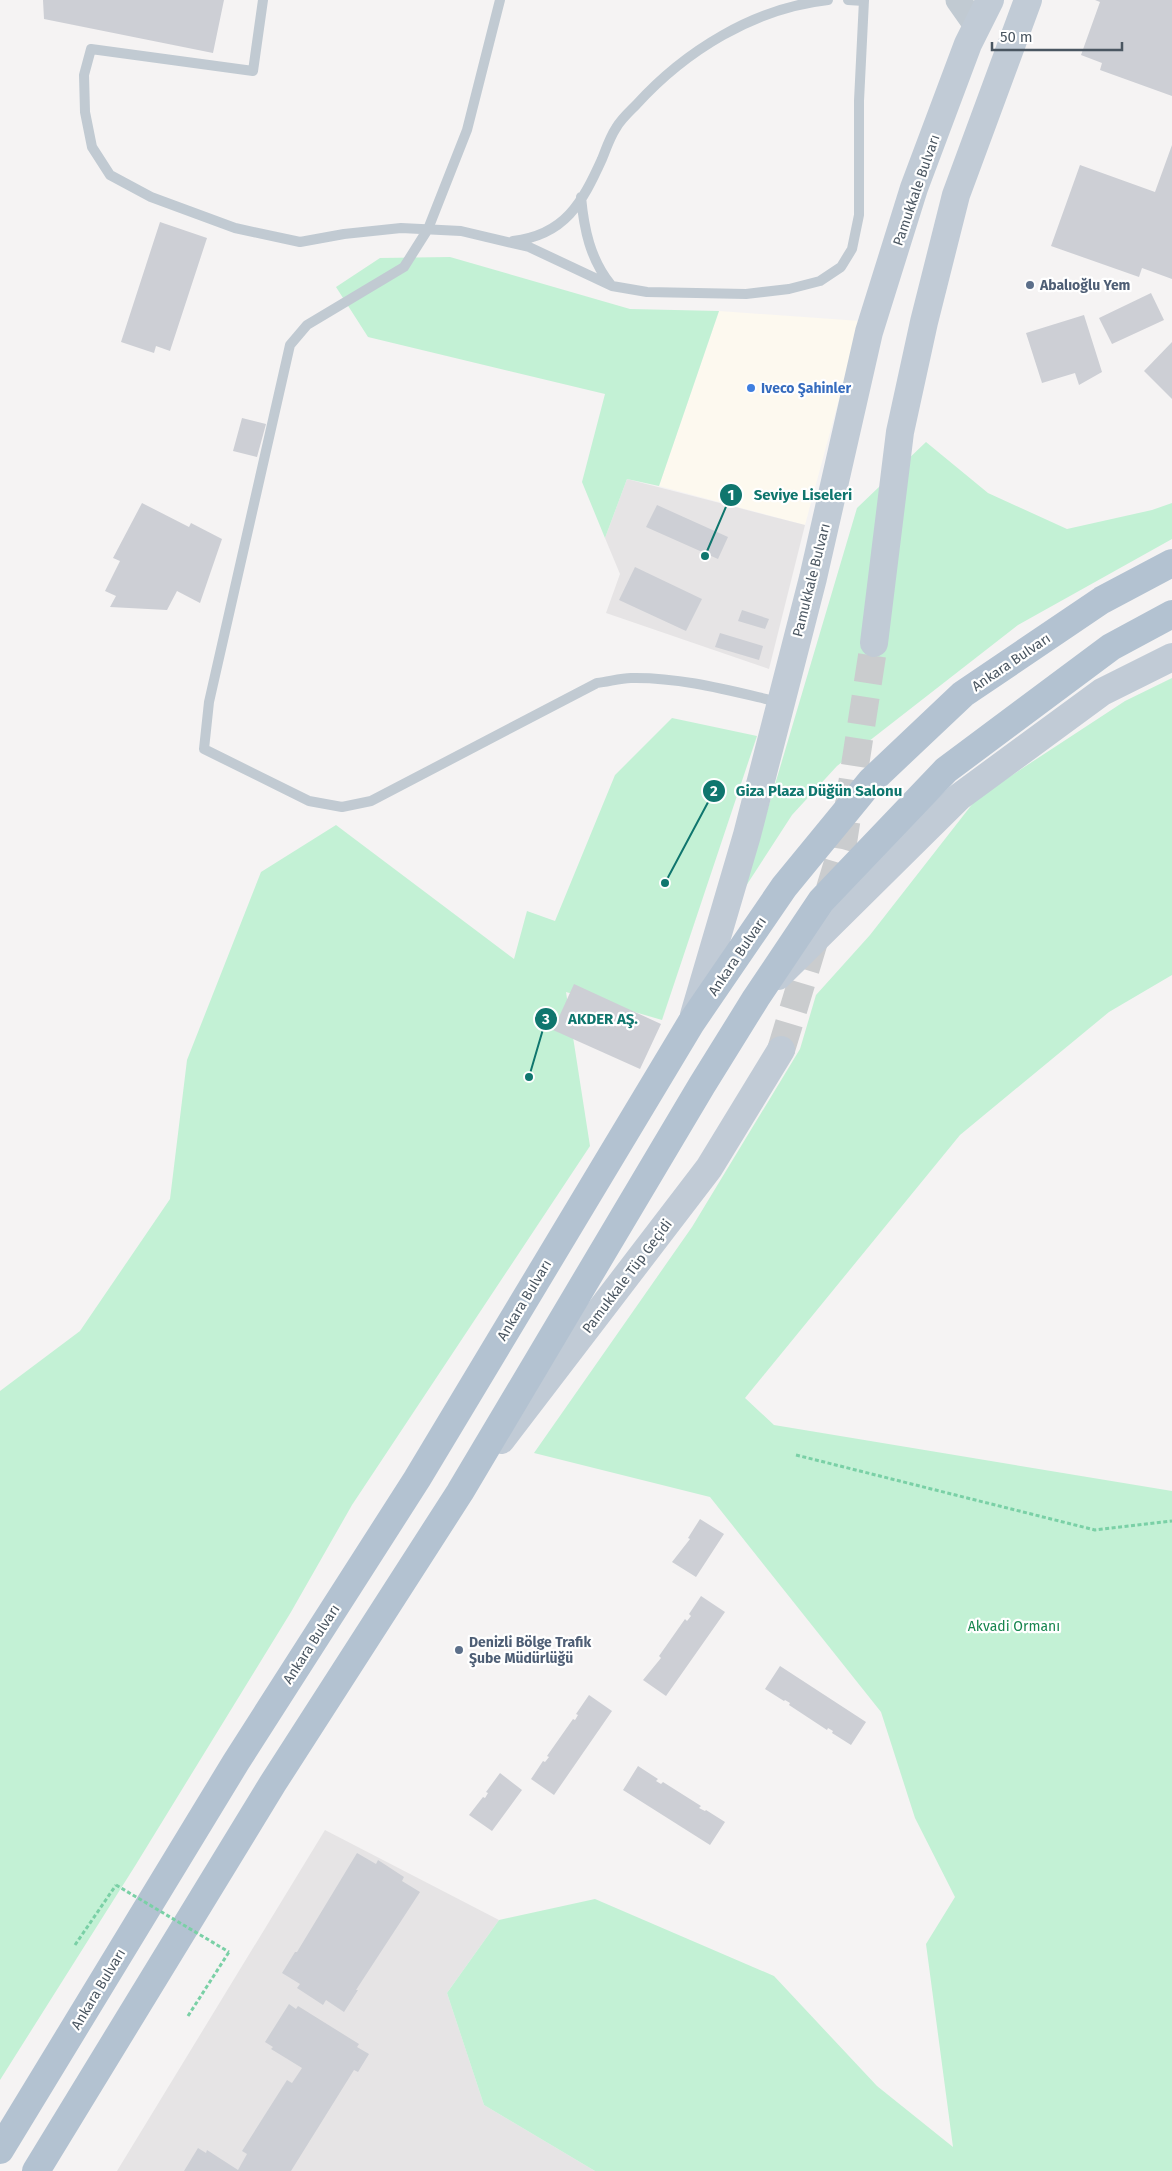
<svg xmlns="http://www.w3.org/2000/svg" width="1172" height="2171" viewBox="0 0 1172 2171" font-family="'Fira Sans',sans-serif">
<rect width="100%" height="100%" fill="#f5f3f3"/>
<path fill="#fdf9ef" d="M719,311L860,321L805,525L659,486Z"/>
<path fill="#e6e4e5" d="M627,479L805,525L769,669L606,613L620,574L605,538Z
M325,1830L499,1920L447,1993L484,2105L595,2171H117Z"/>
<path fill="#c3f1d5" d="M450,257L630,309L719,311L659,486L627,479L605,538L582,482L605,394L368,337L336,287L380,258Z
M926,442L988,493L1067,529L1152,510L1172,503V539L1018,625L837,766L792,815L744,889L857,508Z
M1172,678V975L1109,1012L960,1135L745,1398L774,1425L1172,1491V2171H595L484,2105L447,1993L499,1920L595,1899L774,1976L877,2086L953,2147L926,1944L955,1897L915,1818L881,1712L710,1497L534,1453L692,1227L800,1049L816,995L870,935L977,798L1125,701Z
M672,718L757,736L662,1020L566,992L590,1146L352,1505L291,1612L135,1866L0,2080V1391L80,1331L170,1199L187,1060L261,872L336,825L514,959L527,911L555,921L615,775Z"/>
<path fill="#cdcfd5" d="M43,0H224L213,53L44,19Z
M1095,0H1172V96L1100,70L1102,63L1081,55L1100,2Z
M1172,145V279L1142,268L1139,277L1051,246L1080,165L1155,192Z
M160,222L207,238L170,351L156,346L154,353L121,342Z
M1151,293L1164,320L1112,344L1099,318Z
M1084,315L1102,372L1079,385L1075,373L1042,383L1026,333Z
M1172,342V399L1144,371Z
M242,418L266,424L257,457L233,451Z
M142,503L189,527L191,523L222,539L200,603L177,591L167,610L110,607L116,596L105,591L120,561L113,558Z
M657,505L728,537L718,559L646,527Z
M635,567L702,599L686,631L619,600Z
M742,610L769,619L765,629L738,621Z
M720,633L763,646L759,660L715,647Z
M574,984L661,1024L640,1069L553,1030Z
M700,1519L724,1534L696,1577L672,1562L690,1539L688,1538Z
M701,1596L725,1612L666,1696L643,1680L661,1658L659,1656L685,1619L687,1621L691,1616L689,1614Z
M780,1666L866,1722L851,1745L832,1733L833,1731L828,1728L827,1730L789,1705L790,1703L785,1700L784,1701L765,1689Z
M589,1695L612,1711L554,1795L531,1779L543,1761L545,1762L549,1757L547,1756L573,1719L575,1720L578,1715L576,1714Z
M638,1766L658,1779L656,1781L661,1784L663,1782L701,1806L699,1808L705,1811L706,1810L725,1822L710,1845L623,1790Z
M500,1773L522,1790L492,1831L469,1815L483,1797L485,1798L488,1793L486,1792Z
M357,1853L376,1864L378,1860L404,1877L402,1881L420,1892L356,1990H358L344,2012L326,2000L323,2005L297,1988L300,1984L282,1973L295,1952H297Z
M289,2004L296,2009L298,2006L359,2044L357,2047L369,2054L358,2072L354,2070L291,2171H184L198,2148L206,2153L207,2150L238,2170L247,2154L242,2151L287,2080L292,2083L302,2068L271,2049L273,2047L265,2042Z"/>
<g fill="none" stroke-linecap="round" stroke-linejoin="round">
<path stroke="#caccce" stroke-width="28" stroke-dasharray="28 14" stroke-linecap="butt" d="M781,1050L842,849L874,643"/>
<path stroke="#7ad0a6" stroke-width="3" stroke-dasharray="4 2.5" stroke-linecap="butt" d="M796,1455L1095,1530L1172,1521
M75,1945L116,1885
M188,2016L229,1952"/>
<path stroke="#c1cad2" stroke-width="10" d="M263,0L253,71L91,49L84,75L85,112L92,147L110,175L151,197L235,228L300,242L344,234L401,228L461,231L529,247L612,286L647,292L746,294L789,289L820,281L841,267L852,249L859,215V101L864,0
M500,0L467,130L428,229L404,267L307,325L290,345L209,702L204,749L309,801L342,807L371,801L597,683C608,682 620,678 631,678C681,677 731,691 779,702
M848,0L864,1
M581,197C584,229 590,259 611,285
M513,241C565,235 582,203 602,159C606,149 610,137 616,128C621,119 629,112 636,105C685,51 754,8 828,0"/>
<path stroke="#c1cad2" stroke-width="25" d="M958,0L977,27"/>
<path stroke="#c1cbd6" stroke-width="28" d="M874,643L900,432L924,322L956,195L1028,0
M778,976L959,797L1102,692L1172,657
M694,1015L747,835L813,578L869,332L914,188L968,44L990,0
M501,1440L709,1168L781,1050"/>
<path stroke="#b3c2d1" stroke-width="28" d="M0,2150L236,1762L417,1479L691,1023L784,887L871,781L963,694L1102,600L1172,563
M36,2171L273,1783L460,1492L702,1085L756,998L821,901L946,770L1111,647L1172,614"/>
<path stroke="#7ad0a6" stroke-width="3" stroke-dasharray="4 2.5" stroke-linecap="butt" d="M116,1885L229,1952"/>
</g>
<g fill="#5c6f8a" stroke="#fff" stroke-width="2">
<circle cx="1030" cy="285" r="5"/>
<circle cx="459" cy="1650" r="5"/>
</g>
<circle fill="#3f7fe0" stroke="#fff" stroke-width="2" cx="751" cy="388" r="5"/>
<g text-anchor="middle" stroke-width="4.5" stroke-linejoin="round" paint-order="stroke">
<g font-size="14" fill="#4a5661" stroke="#fff">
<text transform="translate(916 190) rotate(-71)" y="5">Pamukkale Bulvarı</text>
<text transform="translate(811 580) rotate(-76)" y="5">Pamukkale Bulvarı</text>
<text transform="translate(1011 662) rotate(-34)" y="5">Ankara Bulvarı</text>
<text transform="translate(737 956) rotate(-56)" y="5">Ankara Bulvarı</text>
<text transform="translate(627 1276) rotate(-53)" y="5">Pamukkale Tüp Geçidi</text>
<text transform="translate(524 1300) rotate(-59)" y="5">Ankara Bulvarı</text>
<text transform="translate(311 1644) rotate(-57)" y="5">Ankara Bulvarı</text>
<text transform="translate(98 1989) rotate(-59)" y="5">Ankara Bulvarı</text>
</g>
<g font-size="14" font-weight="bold" fill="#4e5e75" stroke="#fff" text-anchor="start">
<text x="1040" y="290">Abalıoğlu Yem</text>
<text x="469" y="1647">Denizli Bölge Trafik<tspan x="469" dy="16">Şube Müdürlüğü</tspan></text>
</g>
<g font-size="14" font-weight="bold" fill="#366cbe" stroke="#fff" text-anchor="start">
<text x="761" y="393">Iveco Şahinler</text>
</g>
<g font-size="14" fill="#17864f" stroke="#fff">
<text x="1014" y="1631">Akvadi Ormanı</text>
</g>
</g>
<path fill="none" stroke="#0f766e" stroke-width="2" d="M705 556L731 495M665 883L714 791M529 1077L546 1019"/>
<g fill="#0f766e" stroke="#fff" stroke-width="2">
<circle cx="705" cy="556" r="5"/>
<circle cx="665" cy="883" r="5"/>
<circle cx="529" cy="1077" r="5"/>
<circle cx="731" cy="495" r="12"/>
<circle cx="714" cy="791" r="12"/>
<circle cx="546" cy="1019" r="12"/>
</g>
<g font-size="15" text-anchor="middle" font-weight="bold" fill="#fff">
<text x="731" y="500">1</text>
<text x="714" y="796">2</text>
<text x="546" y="1024">3</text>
</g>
<g font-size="15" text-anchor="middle" font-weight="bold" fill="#0f766e" stroke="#fff" stroke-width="4.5" stroke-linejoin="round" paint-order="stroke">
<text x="803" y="500">Seviye Liseleri</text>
<text x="819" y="796">Giza Plaza Düğün Salonu</text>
<text x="603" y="1024">AKDER AŞ.</text>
</g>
<path d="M992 42v8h130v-8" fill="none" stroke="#4a5661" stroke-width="2.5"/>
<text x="1000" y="42" font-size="15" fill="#4a5661" stroke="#ffffff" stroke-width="4" paint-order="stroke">50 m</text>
</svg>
